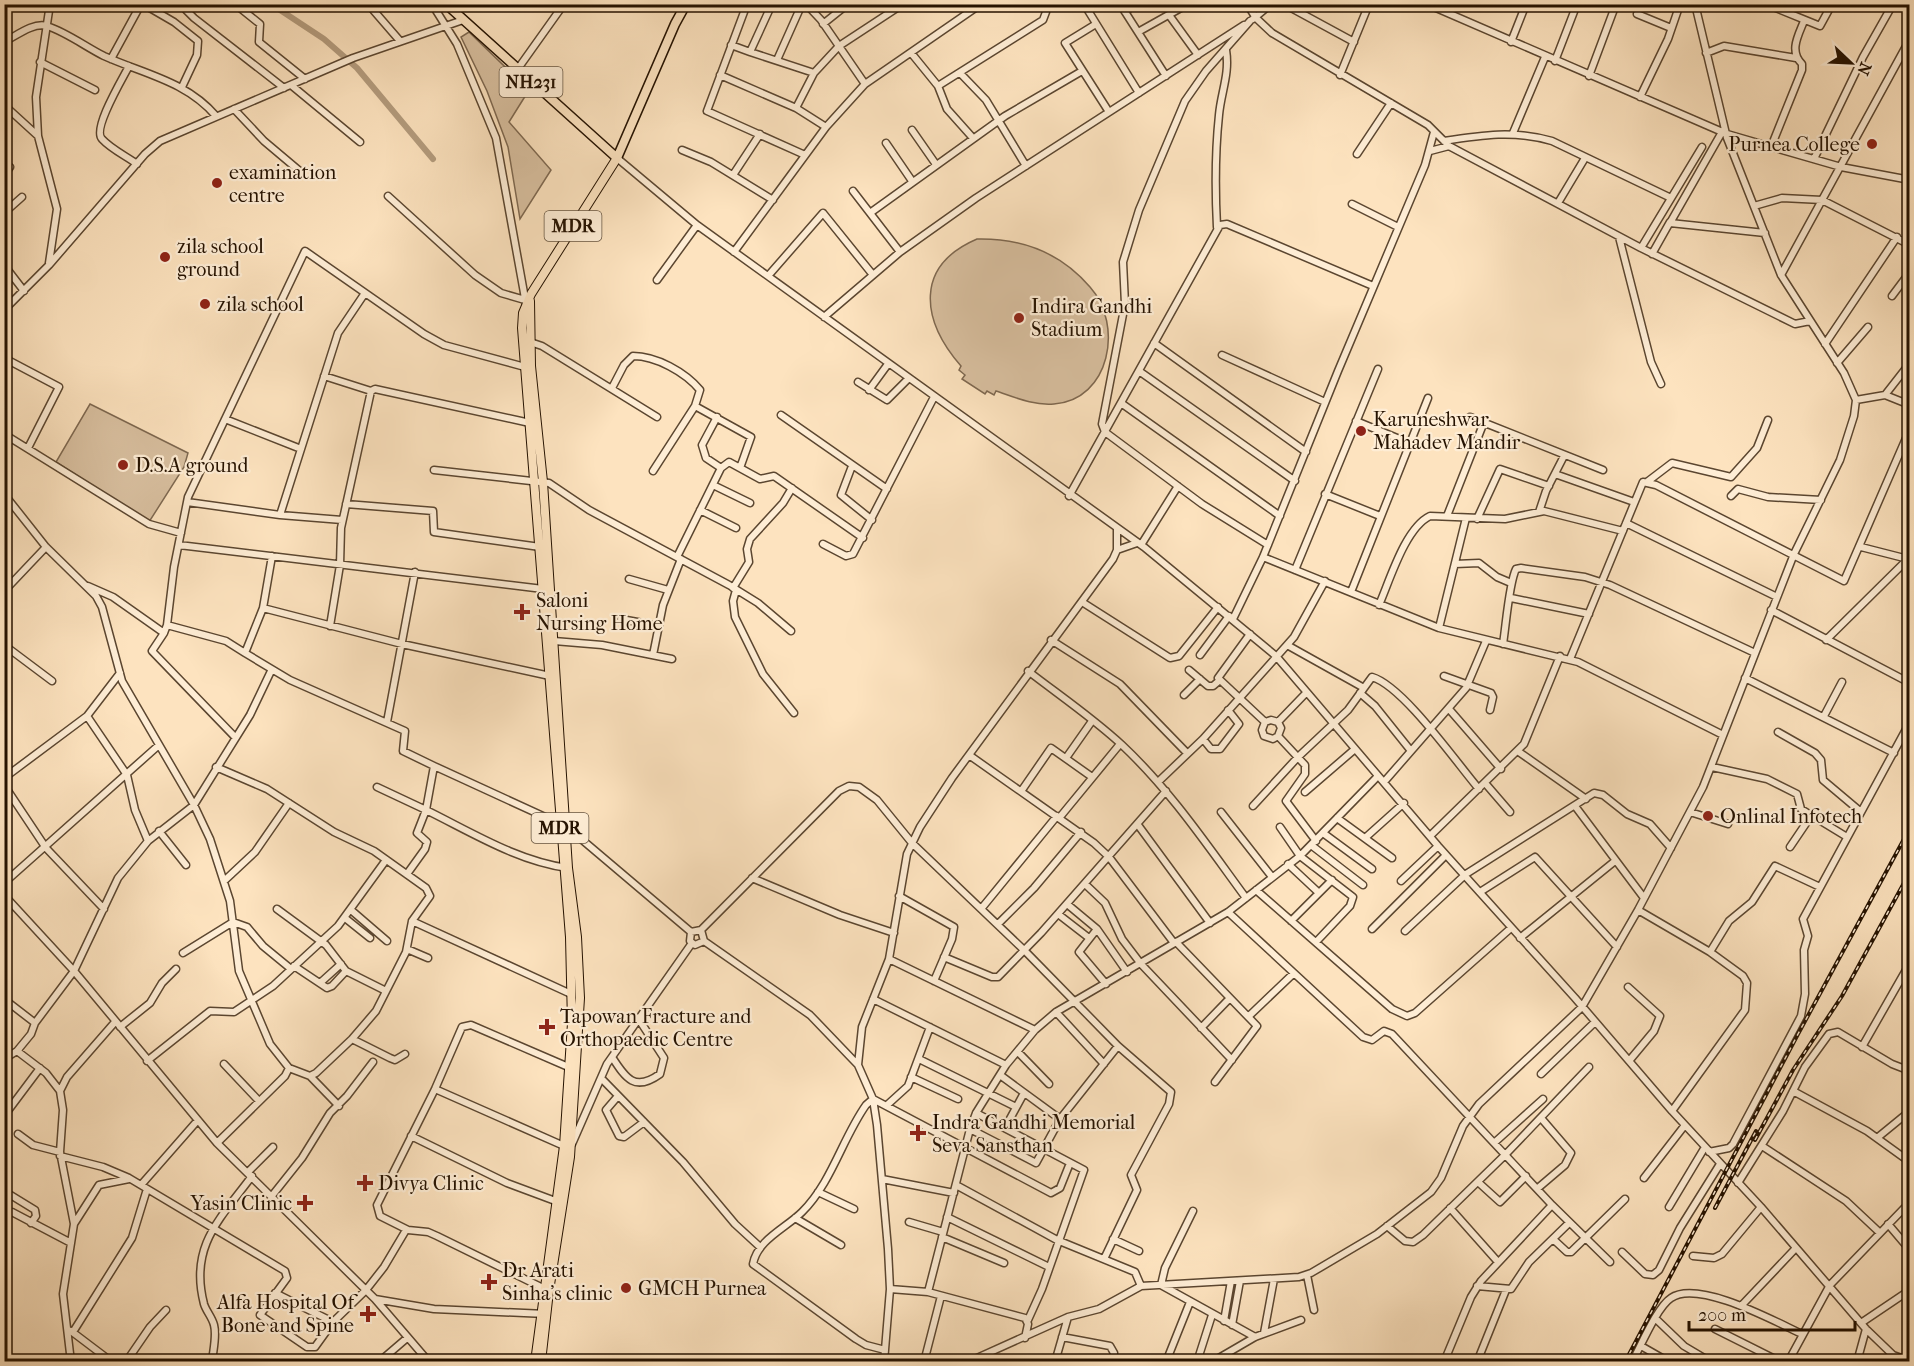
<svg xmlns="http://www.w3.org/2000/svg" width="1914" height="1366" viewBox="0 0 1914 1366" font-family="'IM FELL French Canon',serif">
<rect width="100%" height="100%" fill="#fde3bf"/>
<filter id="stains"><feTurbulence type="fractalNoise" baseFrequency=".00333" numOctaves="4"/><feColorMatrix values="0 0 0 0 .2 0 0 0 0 .09 0 0 0 0 .02 0 0 0 .5 -.17"/></filter>
<radialGradient id="worn" r=".72"><stop offset=".6" stop-color="#630" stop-opacity="0"/><stop offset="1" stop-color="#630" stop-opacity=".3"/></radialGradient>
<path fill="#d8bf9f" stroke="#7e6850" stroke-width="1.5" d="M469,32L529,90L509,122L551,170L520,219L508,147L487,91L461,37Z
M977,239C1022,238 1060,252 1090,287C1124,325 1110,400 1054,404C1034,406 1014,397 996,391L994,395L987,391L985,394L962,379L965,375L959,370L961,366C921,320 914,266 977,239Z
M90,404L188,453L184,467L149,522L56,462Z"/>
<g fill="none" stroke-linecap="round" stroke-linejoin="round">
<path stroke="#b49c7e" stroke-width="6" d="M271,4L324,39L357,68L433,159"/>
<g stroke="#5b4630" stroke-width="9">
<path id="minor" d="M143,4L174,22L198,41L197,55L182,87
M188,4L186,10L194,18L284,88
M235,4L260,24L259,42L305,79
M368,4L400,41
M432,4L457,44L496,138L526,304
M747,4L707,111L805,155
M772,4L750,52L814,73L839,46L903,4
M806,4L821,20L865,84
M1084,4L1139,93
M1120,4L1166,76
M1247,4L1256,18L1272,33L1428,125L1449,146L1641,248L1795,324L1810,321
M1284,4L1354,42
M1427,4L1727,134L1841,167L1910,180
M1766,4L1820,26L1832,4
M1125,12L1135,4
M1637,14L1671,28
M1169,15L1198,55
M1253,19L1271,4
M1250,21L1206,71L1185,101L1139,210L1123,262L1125,304L1102,424L1105,432L1202,504L1268,545
M823,24L848,4
M1096,24L1065,43L1109,112
M1138,32L1188,4
M4,42C16,36 33,22 47,26C66,32 86,47 104,56C144,74 186,81 216,116
M1511,42L1526,4
M731,45L750,52
M1706,53L1724,46L1796,58
M912,54L938,86L947,109L972,137
M111,59L141,4
M777,60L802,4
M1555,61L1577,4
M40,62L95,90
M129,66C123,78 92,129 102,139C111,149 126,156 137,164
M517,70L564,4
M960,73L986,100L1026,166
M720,75L796,108L814,73
M1340,75L1369,4
M1589,76L1616,4
M291,85L360,142
M938,86L1043,20L1046,12L1043,4
M1640,97L1668,39L1680,4
M4,105L38,136L57,209L49,263
M796,108L826,127
M234,109L264,141L302,173
M912,130L935,163
M1722,132L1670,223L1765,233
M1513,133L1545,57
M38,136L36,97L50,4
M1444,141C1482,135 1514,130 1552,141L1671,198
M886,143L912,181
M1771,147L1802,70V64C1789,51 1798,36 1804,21
M682,150L711,162L773,200
M1430,151L1449,146
M1357,154L1391,103
M617,158L697,225L1144,547L1276,656L1438,846L1575,998L1672,1111L1761,1207L1866,1329L1893,1355L1910,1361
M1814,159L1863,57L1893,4
M4,175L10,167
M733,175L760,134
M853,191L900,252
M388,196L475,275L501,293L525,300
M1558,203L1585,158
M1352,204L1398,227
M1754,206L1782,198L1822,200L1910,245
M4,213L22,197
M870,213L1005,116L1082,71
M1217,227C1215,189 1215,153 1219,115C1221,92 1230,74 1226,50
M1619,237L1651,362L1661,384
M1641,248L1702,147
M734,252L826,127L865,84L981,4
M1652,254L1670,222
M4,265L24,291
M1781,275L1910,39
M768,276L823,213L873,275
M657,280L697,225
M1892,296L1910,272
M4,310L49,265L145,154L160,141L353,58L463,20
M824,317L900,252L976,198L1244,25
M530,342L542,346L657,417
M1154,343L1306,452
M1825,344L1897,237
M1222,355L1325,402
M4,358L59,387L28,448
M1837,363L1868,327
M1139,371L1295,481
M324,376L371,391
M858,382L887,400L908,379
M612,388L624,365L633,356C656,356 685,372 700,390L695,406L653,471
M869,390L888,364
M1885,395L1910,363
M1856,400L1885,395L1910,405
M1121,403L1280,516
M695,406L751,437L740,468
M781,415L887,489
M717,417L702,445L706,458L721,468
M1470,417L1603,470
M225,419L301,449
M1356,421L1409,443
M4,434L149,524L181,533
M852,466L841,495L872,520
M434,470L549,483L589,510L729,585L758,603L791,631
M1555,474L1634,502
M1647,482L1672,463L1731,477L1757,448L1768,420
M713,485L750,503
M4,494L46,547L96,596L102,607L122,681L194,805L210,839L230,901L239,971L270,1044L289,1068L285,1076L217,1143
M1325,494L1380,516
M1069,496L1220,225L1227,224L1373,286
M1731,496L1738,489L1768,497L1821,500
M187,502L280,515L338,333L365,293
M346,504L433,511L434,532L540,547
M700,510L736,528
M1539,512L1546,491L1564,456
M280,515L342,520
M1447,516L1484,422
M1477,519L1500,469L1549,486
M1626,523L1777,597
M823,544L846,556L853,554L934,397
M179,545L543,589
M1141,545L1178,486
M1861,547L1908,559
M1117,550L1137,543
M677,557L721,468L729,462L760,479L774,476L863,538
M1263,557L1439,628L1578,662L1723,735
M1455,564L1479,563L1497,577L1511,583
M1295,570L1378,369
M629,579L668,590
M9,586L46,547
M88,586L113,597L164,633L167,625L226,641L245,653
M733,588L749,562L747,549L750,539L783,503L792,488
M736,590L733,601L735,617L763,674L794,713
M1351,592L1428,398
M1511,598L1589,614
M1082,602L1170,658L1179,656L1218,607
M1379,605C1390,580 1405,528 1430,516L1505,519L1544,511L1623,531
M263,608L272,556
M1771,610L1910,683
M621,619L659,626
M1233,619L1263,557L1338,371L1425,165L1434,132
M167,625L174,567L188,497L305,251L424,334L444,345L525,367
M330,626L340,565L341,528L371,391L375,389L530,423
M1439,628L1466,518
M164,633L152,651L235,737
M1250,634L1218,678L1265,722
M1051,640L1120,684L1187,753
M1826,640L1910,557
M554,641L602,645L672,659
M1503,644C1506,625 1509,583 1516,569L1521,568L1585,577L1610,585L1755,653
M4,645L52,681
M1287,645L1364,688
M653,655L663,605L681,559
M1200,655L1229,616
M1570,659L1643,482L1656,485L1844,581L1910,429
M1189,670L1208,686H1213L1220,680
M1028,671C1059,695 1093,718 1122,745C1170,790 1207,845 1246,898
M550,676L402,644L263,608L245,653L290,680L405,731L403,751L434,766L426,810C471,832 517,861 568,868
M1444,676L1491,693L1493,697L1490,710
M1745,678L1894,753
M1360,693L1375,706L1411,751
M1184,695L1200,679
M1449,709L1501,769
M87,716L120,673
M1824,716L1842,682
M387,722L415,572
M1265,722L1262,730L1264,736L1273,739L1278,736
M1265,722L1271,720L1278,722L1281,728L1278,736
M1278,722L1305,694
M1778,732L1815,753L1821,760L1823,780L1861,812
M1278,736L1305,765V774L1286,801L1316,841
M1203,739L1211,749H1220L1239,724L1228,710
M1519,752L1586,799
M969,755L1094,843L1109,857L1174,943
M1066,758L1092,721
M434,766L567,827L691,932
M216,767L267,789L334,832L374,851L426,888L430,896L412,921
M1712,767L1767,779L1797,794L1801,809L1847,837
M4,778L87,716L127,775L135,810L148,841
M1158,782L1203,739L1294,637L1325,581
M1384,782L1466,688L1486,641
M1485,783L1510,812
M4,785L46,848L104,909
M377,787L426,810L417,833L427,842L425,849L407,874
M1022,790L1051,748L1092,777
M1305,792L1355,749
M1253,806L1298,757L1348,710L1372,677C1403,686 1456,762 1479,789
M1575,806L1644,898
M1221,812L1272,877
M1690,812L1728,824
M1060,817L1120,744
M1337,818L1392,858
M1138,825L1210,923
M1280,827L1300,856L1353,897L1350,906L1316,942
M159,831L186,865
M1323,833L1372,869
M1430,836L1524,744L1560,656
M1365,838L1404,803
M1311,845L1363,885
M1790,847L1811,816
M1288,864L1319,893
M752,878L840,915L894,933
M224,881L255,852L289,803
M1401,881L1438,846
M4,883L159,745
M1085,884L1105,903L1122,939L1141,964L1232,1060
M1256,890L1392,1009L1407,1016L1415,1013L1511,928
M1480,892L1535,857L1617,947
M4,895L74,971L217,1143L375,1299L429,1362
M899,896L954,927L952,939L934,981
M1067,904L1097,929L1127,972
M277,909L326,945L346,971L386,991
M981,909L1057,816
M351,910L387,941
M1638,910L1710,952L1743,976L1747,983L1745,1010L1672,1111
M1228,912L1363,1037L1372,1040L1384,1031L1392,1034L1552,1205L1481,1281L1471,1297L1444,1362
M1058,914L1089,938
M345,918L370,938
M1291,921L1332,880
M998,924L1034,888L1081,832
M1097,929L1079,952L1106,984
M1372,929L1446,855
M701,930L704,941L695,945L690,941L691,932L701,930L839,791L849,786L859,787L877,800L912,843L1025,951L1118,1046L1171,1092L1169,1104L1131,1175L1137,1190L1104,1259
M1405,931L1466,874L1594,793L1603,795L1627,814L1650,824L1671,848
M1520,938L1615,861
M704,941L810,1015L858,1065
M1176,942L1257,1026L1215,1082
M407,949L428,958
M1710,952L1729,921L1752,902L1775,866L1820,887
M183,953L233,922L247,927L263,946L291,969
M944,957L992,977H998L1041,933L1166,791
M889,959L1035,1030
M294,966L327,988L332,986L346,971
M320,983L341,964
M1628,987L1660,1016L1654,1031L1629,1061
M4,999L35,1023L74,971L118,878L148,841L194,805L250,715L271,671
M873,999L1006,1065
M1056,1012L1104,1064
M1249,1016L1294,973
M35,1023L31,1034L17,1051L46,1073L60,1091
M120,1027L150,1003L162,983L176,969
M1201,1028L1230,998
M352,1039L390,1058L395,1060L405,1054
M1862,1047L1910,963
M1018,1052L1049,1084
M612,1057C626,1079 635,1092 660,1074L664,1058L638,1018
M4,1059L17,1051
M919,1059L1016,1107
M147,1061L210,1011L234,1012L273,986L338,926L386,860
M224,1064L259,1101
M289,1068L310,1076L316,1073L352,1039L376,1011L406,952L412,921L571,994
M1541,1074L1595,1022
M1000,1075L1060,1119
M310,1076L339,1106
M911,1077L958,1099
M601,1078L683,1162L735,1224L760,1247
M435,1089L564,1146
M1793,1091L1867,1131L1910,1162
M618,1096L606,1110L619,1136L624,1137L644,1122
M886,1106L908,1086L930,1027
M976,1113L1084,1170L1042,1289L1028,1320
M4,1116L40,1068
M1005,1128L1024,1093
M970,1129L1036,1163L1060,1119L1118,1046
M18,1134L33,1145L60,1152
M411,1136L507,1183L558,1202
M1877,1138L1910,1111
M1494,1143L1543,1099
M572,1144L607,1064L692,943
M1762,1146L1846,1201L1879,1232
M1709,1152L1729,1148L1733,1144L1801,1016L1805,994L1804,950L1808,936L1803,919L1910,722
M60,1156L103,1167L129,1178L285,1271L287,1278L260,1315L307,1347H315L333,1322L366,1290L384,1267L406,1230
M248,1172L273,1147
M1644,1178L1685,1125
M882,1179L954,1193
M1478,1182L1500,1202L1526,1176
M1738,1183L1783,1111L1805,1067L1829,1034L1838,1032L1892,1064L1910,1071
M141,1185L198,1120
M956,1185L1057,1240L1135,1272L1141,1286
M1538,1188L1565,1165L1571,1153L1541,1118
M4,1191L35,1210L36,1216L31,1223
M818,1192L854,1209
M271,1197L302,1158L330,1113L347,1096L373,1062
M1552,1205L1610,1262
M1669,1207L1705,1147
M1450,1208L1498,1262
M1193,1211L1165,1268L1161,1285L1255,1337
M4,1216L12,1212L71,1243
M947,1217L1049,1267
M795,1218L841,1245
M909,1222L943,1232
M74,1224L99,1185L129,1179
M1888,1224L1910,1250
M1387,1226L1405,1241L1413,1242L1423,1235L1505,1155L1589,1067
M942,1237L1004,1263
M1113,1239L1139,1251
M1553,1239L1567,1252H1571L1625,1199
M1622,1252L1645,1274L1653,1275L1659,1270L1680,1228L1720,1164
M1693,1256L1714,1258L1722,1254L1761,1207
M1307,1275L1314,1310
M1477,1286L1511,1289L1529,1262L1569,1223
M890,1289L928,1292L1025,1318L1028,1324L1025,1338
M547,1290L437,1236L428,1232L408,1230L380,1216L377,1205L435,1089L462,1027L471,1025L573,1069
M928,1292L970,1129L976,1113L1006,1065L1035,1030L1056,1012L1228,912L1300,856L1378,776
M275,1293L333,1322
M375,1299L434,1309L546,1314
M1742,1305L1795,1249
M1656,1319L1684,1346L1711,1362
M1224,1321L1231,1281
M1861,1323L1910,1290
M1232,1325L1240,1281
M1715,1329L1781,1362
M71,1331L112,1362
M73,1332L132,1238L147,1189
M1264,1333L1274,1279
M1062,1337L1110,1346L1114,1353L1112,1362
M1641,1346L1669,1362
M885,1350L866,1345L856,1339L753,1264C757,1240 786,1228 802,1212C832,1182 842,1139 866,1105L873,1099L1051,1193L1060,1188L1070,1163
M71,1362L63,1294L74,1224L60,1152L63,1110L60,1091L67,1077L115,1022
M126,1362L150,1327L166,1310
M212,1362C213,1350 217,1336 214,1325C212,1317 206,1311 204,1304C189,1246 220,1219 252,1176
M379,1362L407,1338
M884,1362L890,1289L888,1249L877,1125L873,1099L858,1065L862,1027L889,959L907,854L920,827L952,778L1113,559L1117,550V529
M924,1362L941,1296
M968,1362L1068,1317L1099,1309L1141,1286L1299,1277L1311,1273L1377,1234L1431,1192L1441,1178L1463,1126L1479,1104L1582,1007L1638,910L1703,787L1794,554L1840,460L1854,416L1856,400L1844,373L1781,275L1727,138L1695,4
M1055,1362L1068,1317
M1166,1362L1190,1302
M1197,1362L1212,1315
M1212,1362L1255,1337L1301,1320
M1477,1362L1506,1290
M1632,1362C1641,1346 1657,1307 1671,1298C1698,1279 1776,1322 1802,1334
M1788,1362L1830,1285L1910,1202
M1857,1362L1866,1329"/>
</g>
<g stroke="#251200" stroke-width="10">
<path id="major" d="M530,301L531,366L543,482L568,868L577,937L580,998L570,1157L549,1291L541,1362
M535,1362L564,1146L572,1023L570,937L522,328L523,313L531,294L617,158"/>
</g>
<g stroke="#251200" stroke-width="11">
<path id="highway" d="M446,4L617,158L675,24L686,4"/>
</g>
<use href="#minor" stroke="#feedd5" stroke-width="6"/>
<use href="#major" stroke="#fde3bf" stroke-width="8"/>
<use href="#highway" stroke="#fde3bf" stroke-width="8"/>
<g stroke="#251200" stroke-width="4">
<path id="rail" d="M1755,1140L1793,1070L1842,996L1910,872
M1715,1208L1756,1131
M1625,1362L1798,1034L1910,828"/>
</g>
<use href="#rail" stroke="#feedd5" stroke-width="1.5" stroke-dasharray="4.5" stroke-linecap="butt"/>
</g>
<g fill="#8f2418" stroke="#feedd5" stroke-width="2">
<circle cx="1872" cy="144" r="6"/>
<circle cx="217" cy="183" r="6"/>
<circle cx="165" cy="257" r="6"/>
<circle cx="205" cy="304" r="6"/>
<circle cx="1019" cy="318" r="6"/>
<circle cx="1361" cy="431" r="6"/>
<circle cx="123" cy="465" r="6"/>
<path d="M519 603h6v6h6v6h-6v6h-6v-6h-6v-6h6z"/>
<circle cx="1708" cy="816" r="6"/>
<path d="M544 1018h6v6h6v6h-6v6h-6v-6h-6v-6h6z"/>
<path d="M915 1124h6v6h6v6h-6v6h-6v-6h-6v-6h6z"/>
<path d="M362 1174h6v6h6v6h-6v6h-6v-6h-6v-6h6z"/>
<path d="M302 1194h6v6h6v6h-6v6h-6v-6h-6v-6h6z"/>
<path d="M486 1273h6v6h6v6h-6v6h-6v-6h-6v-6h6z"/>
<circle cx="626" cy="1288" r="6"/>
<path d="M365 1305h6v6h6v6h-6v6h-6v-6h-6v-6h6z"/>
</g>
<g text-anchor="middle" stroke-width="4.5" stroke-linejoin="round" paint-order="stroke">
<g fill="#feedd5" stroke="#665440" stroke-width="1.5">
<rect x="499.5" y="67" width="63" height="30" rx="4.5"/>
<rect x="544.5" y="211" width="57" height="30" rx="4.5"/>
<rect x="531.5" y="813" width="57" height="30" rx="4.5"/>
</g>
<g font-size="18" font-weight="bold" fill="#251200">
<text x="531" y="88">NH231</text>
<text x="573" y="232">MDR</text>
<text x="560" y="834">MDR</text>
</g>
<g font-size="20" fill="#251200" stroke="#feedd5" text-anchor="start">
<text x="1860" y="151" text-anchor="end">Purnea College</text>
<text x="229" y="179">examination<tspan x="229" dy="23">centre</tspan></text>
<text x="177" y="253">zila school<tspan x="177" dy="23">ground</tspan></text>
<text x="217" y="311">zila school</text>
<text x="1031" y="313">Indira Gandhi<tspan x="1031" dy="23">Stadium</tspan></text>
<text x="1373" y="426">Karuneshwar<tspan x="1373" dy="23">Mahadev Mandir</tspan></text>
<text x="135" y="472">D.S.A ground</text>
<text x="536" y="607">Saloni<tspan x="536" dy="23">Nursing Home</tspan></text>
<text x="1720" y="823">Onlinal Infotech</text>
<text x="560" y="1023">Tapowan Fracture and<tspan x="560" dy="23">Orthopaedic Centre</tspan></text>
<text x="932" y="1129">Indra Gandhi Memorial<tspan x="932" dy="23">Seva Sansthan</tspan></text>
<text x="378" y="1190">Divya Clinic</text>
<text x="292" y="1210" text-anchor="end">Yasin Clinic</text>
<text x="502" y="1277">Dr Arati<tspan x="502" dy="23">Sinha's clinic</tspan></text>
<text x="638" y="1295">GMCH Purnea</text>
<text x="354" y="1309" text-anchor="end">Alfa Hospital Of<tspan x="354" dy="23">Bone and Spine</tspan></text>
</g>
</g>
<rect width="1914" height="1366" fill="none" stroke="#fde3bf" stroke-width="24"/>
<rect x="6" y="6" width="1902" height="1354" fill="none" stroke="#251200" stroke-width="3"/>
<rect x="12" y="12" width="1890" height="1342" fill="none" stroke="#251200" stroke-width="1.5"/>
<g transform="translate(1851 63) rotate(113)" stroke="#feedd5" stroke-width="4.5" paint-order="stroke">
<path d="M0-4.5L10 22L0 15L-10 22Z" fill="#251200"/>
<text y="-9" font-size="16" font-weight="bold" text-anchor="middle" fill="#251200">N</text>
</g>
<path d="M1689 1321v9h166v-9" fill="none" stroke="#251200" stroke-width="3"/>
<text x="1698" y="1321" font-size="18" fill="#251200" stroke="#feedd5" stroke-width="4.5" paint-order="stroke">200 m</text>
<rect width="100%" height="100%" filter="url(#stains)"/>
<rect width="100%" height="100%" fill="url(#worn)"/>
</svg>
